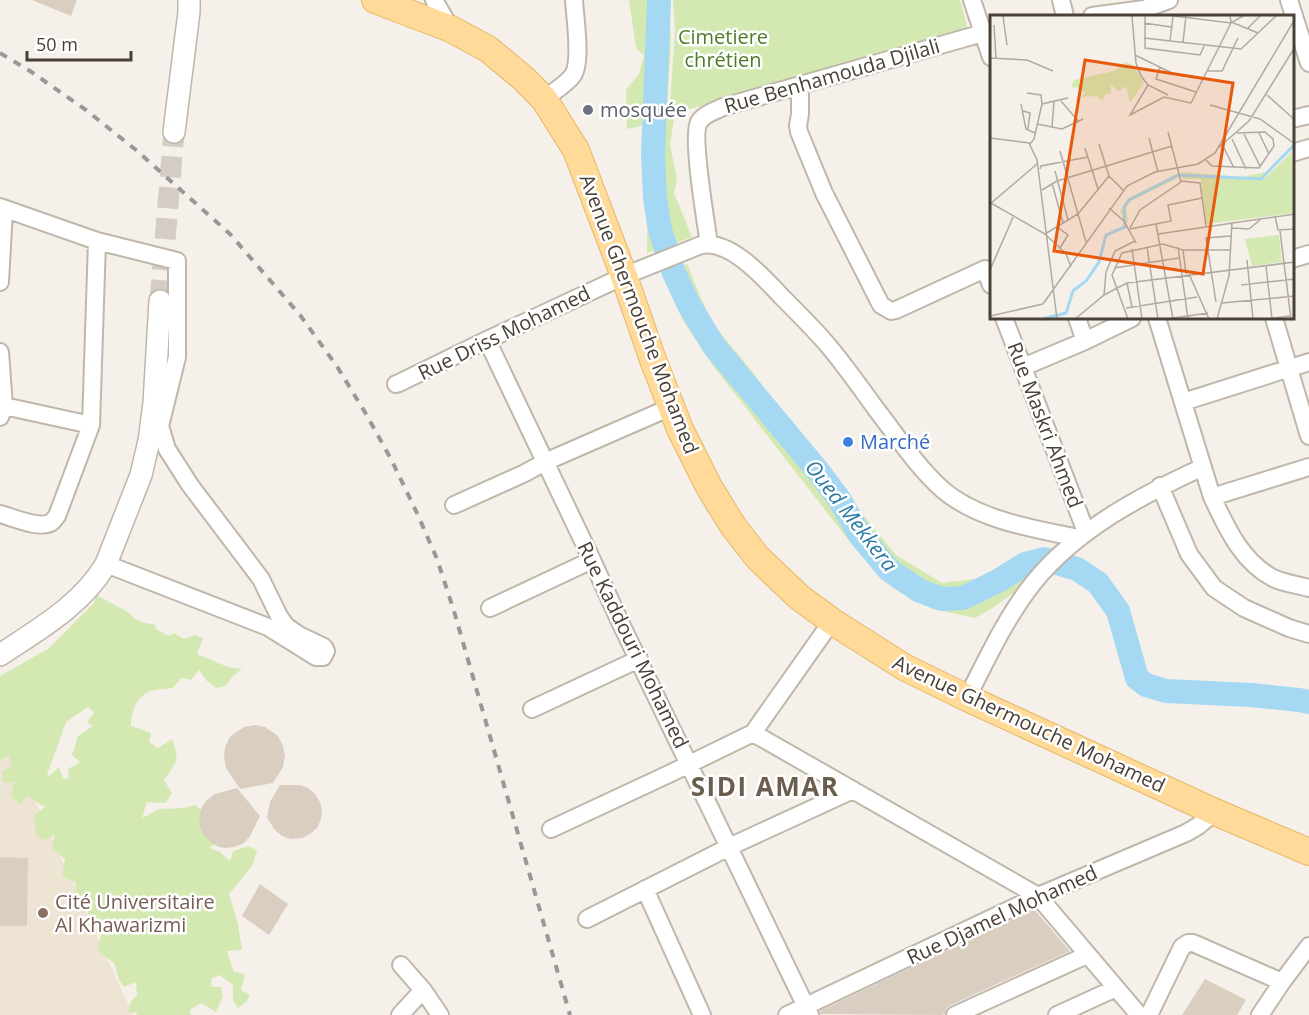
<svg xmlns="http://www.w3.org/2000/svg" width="1309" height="1015" viewBox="0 0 1309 1015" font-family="'Open Sans',sans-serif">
<rect width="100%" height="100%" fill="#f5f0e9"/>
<path fill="#eee4d3" d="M0,723L35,801L133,1015H0Z"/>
<path fill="#d4e9b2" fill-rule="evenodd" d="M629,0H669L671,41L667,115L674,119L670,145L677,179L674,193L692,237L647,253L648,188L645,181L649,152L648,123L637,127L627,129L626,90L639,74L644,55L636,48Z
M673,0H960L968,30L669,115L675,32Z
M687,264L700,296L713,324L751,370L776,408L896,555L942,583L983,578L1045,555L1017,590L994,607L975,618L929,608L927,598L921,603L893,588L878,574L853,546L711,363L682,319L664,275L671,274L675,283L677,268ZM676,286L685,289L693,308L691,319L704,322L716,352L731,374L756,393L773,424L797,454L823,472L839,492L842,514L864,530L863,546L882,552L890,566L876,560L862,550L860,535L840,516L836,492L812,468L792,455L756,400L733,379L703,337L700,324L690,322L687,310Z
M96,595L128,612C134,620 144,624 154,624L157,630L169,636L174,633L184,639L195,635L203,638L197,654L228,667L242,669L232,677L226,686L216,688L207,681L199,670L191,680L181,678L173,688C166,689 155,689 148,692C135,699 131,713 131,726L151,733L149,742L158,748L172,739C180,761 177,761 164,780L172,793L165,803L147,802L142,818L159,809L184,808L195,805L209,816L221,842L209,848L220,852L230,861L233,851L249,846L257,851L252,866L229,894L238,924L242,950L227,951L234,972L245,974L241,990L250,995L247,1001L238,1008L233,1000V985L220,975L211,979L212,987H221L223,996L216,1012L201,1003L190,1010L191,1015H137L136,1013L128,1012L131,1001L137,996L136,982L124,987L119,980L114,963L97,950L101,935L90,933V917L84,905L71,903L76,883L62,876L65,859L52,848L54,835L46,840L37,837L33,816L45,807L26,796L21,805L11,796L14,782L3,783L2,772L11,766L9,755L0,760V676L48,649L94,603ZM88,707L94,713L87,722L93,726L78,736L72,755L80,762L68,769L69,778L63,779L59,767L49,776L47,775L66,722Z"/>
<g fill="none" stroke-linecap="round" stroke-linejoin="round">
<path stroke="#a5d8f2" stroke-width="24" d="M659,0L653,154L655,198L660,230L674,273L689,305L714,346L818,471L839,499L860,535L889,570L920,591L942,599L963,598L998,581L1025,564L1044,559L1077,569L1098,583L1118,611L1137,678L1146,685L1166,691L1251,695L1299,700L1309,702"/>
</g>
<path fill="#dacec1" d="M32,0H77L71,16Z
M255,725L265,727L278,736L283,746L285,756L283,767L273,783L240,789L226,768L224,757L225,747L230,737L235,733L244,727Z
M280,785H300L308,788L315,794L320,802L322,811L321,819L317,828L310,834L302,838L291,839L282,836L275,830L267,818L270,802Z
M237,788L260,816L250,836L244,843L235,847L225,848L219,847L210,842L204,835L200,826L199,816L202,807L207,800L215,794Z
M0,857L28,858L27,926H0Z
M260,884L288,904L269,935L242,916Z
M1034,909L1070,951L951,1005L947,1008L945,1014L942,1015L820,1014V1011Z
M1205,979L1246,1000L1237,1015H1182Z"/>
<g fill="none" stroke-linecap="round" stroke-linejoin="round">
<path stroke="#d3cdc5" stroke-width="21" stroke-dasharray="21 10" stroke-linecap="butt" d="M160,301L174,132"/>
<g stroke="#c0b7ab" stroke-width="20">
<path id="minor" d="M434,0L451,29
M972,0L991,57
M1061,0L1065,16
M1289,0L1309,63
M1092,16L1144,9L1169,0
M800,85V114L798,126L799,132L824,193L881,305L891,311L896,310L985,269L991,285
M544,99C553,92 567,84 573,75C582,62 575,17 574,0
M1292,119L1309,115
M1292,153L1309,148
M0,207L97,241L177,261V357L160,426L167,449L190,485L261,579L279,616L286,626L299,635L324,647L326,651L323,657H316L268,627L106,564
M709,244C706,223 691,135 699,122C704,114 715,111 723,107L983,33
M1292,259L1309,254
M0,282L4,210
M1004,318L1086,532
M1077,318L1085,341
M1157,318L1212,497C1227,528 1241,561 1273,578C1283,583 1298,585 1309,588
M1274,318L1309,436
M487,340L592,560L621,624L810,1015
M0,352L4,406L0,417
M1023,367L1085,341L1132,318
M396,384L399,383L487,340L624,276L701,245C731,240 763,277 782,297C797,312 812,327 826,343C844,364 860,387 876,409C897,436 917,467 943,490C978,520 1034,529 1079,538
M1183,402L1309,362
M4,406L91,425
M1160,486L1189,554L1214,588L1244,608L1289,628L1309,634
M1212,497L1309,467
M454,505L525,473L545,462L671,407
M0,514C12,517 38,529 50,523C53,522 54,519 57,516L91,425L97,241
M490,608L592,560
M967,698C987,659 1006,617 1034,582C1077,529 1142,495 1203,467
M532,709L639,659
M753,733L1038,896L1139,1015
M551,829L671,773L753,733L832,621
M645,889L702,1015
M587,919L729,847L853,790
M401,965L423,990L440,1015
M400,1015L423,990
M787,1015L1038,896L1186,833L1198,826L1215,812
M955,1015L1087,955
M1057,1015L1116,988
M1149,1015L1182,947L1188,943H1193L1282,982
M1260,1015L1282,982L1309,946"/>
</g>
<g stroke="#c0b7ab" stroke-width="24">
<path id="tertiary" d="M174,132L189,12V0
M0,655C39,629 82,605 106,564L141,475L149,441L154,403L160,301"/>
</g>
<g stroke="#e6b666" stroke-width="28">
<path id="primary" d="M375,0L451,29L488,49L523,78L544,99L576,150L624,276L653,360L680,429L709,487L733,526L758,558L799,597L833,622L904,667L967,698L1215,812L1309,852"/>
</g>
<use href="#minor" stroke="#fff" stroke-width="16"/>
<use href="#tertiary" stroke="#fff" stroke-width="21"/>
<use href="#primary" stroke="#ffda98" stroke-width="26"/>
<path stroke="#989898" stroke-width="4" stroke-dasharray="8 8" stroke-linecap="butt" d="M0,53L30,71L86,110L136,150L230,234L300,315L338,368L366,414L391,459L417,513L437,559L454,611L570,1015"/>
</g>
<circle fill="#6b7280" stroke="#fff" stroke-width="2" cx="588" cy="110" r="6"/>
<circle fill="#3f7fe0" stroke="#fff" stroke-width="2" cx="848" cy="442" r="6"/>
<circle fill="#8d6e63" stroke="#fff" stroke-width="2" cx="43" cy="913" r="6"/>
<g text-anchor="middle" stroke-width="5" stroke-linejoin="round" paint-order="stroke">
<g font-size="20" fill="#4e7c29" stroke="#fff">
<text x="723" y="44">Cimetiere<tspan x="723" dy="23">chrétien</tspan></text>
</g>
<g font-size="20" fill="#494137" stroke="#fff">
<text transform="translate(832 76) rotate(-16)" y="7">Rue Benhamouda Djilali</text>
<text transform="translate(639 314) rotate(69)" y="7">Avenue Ghermouche Mohamed</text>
<text transform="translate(504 333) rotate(-26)" y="7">Rue Driss Mohamed</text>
<text transform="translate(1045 425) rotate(69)" y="7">Rue Maskri Ahmed</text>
<text transform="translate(633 645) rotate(64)" y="7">Rue Kaddouri Mohamed</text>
<text transform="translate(1029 724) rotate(25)" y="7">Avenue Ghermouche Mohamed</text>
<text transform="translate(1002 915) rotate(-25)" y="7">Rue Djamel Mohamed</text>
</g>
<g font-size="20" fill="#5b616d" stroke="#fff" text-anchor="start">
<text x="600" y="117">mosquée</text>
</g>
<g font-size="20" fill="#366cbe" stroke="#fff" text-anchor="start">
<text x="860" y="449">Marché</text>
</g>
<g font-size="20" fill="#785e54" stroke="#fff" text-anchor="start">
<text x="55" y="909">Cité Universitaire<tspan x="55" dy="23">Al Khawarizmi</tspan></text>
</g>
<g font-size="21" font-style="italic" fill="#2b7ba6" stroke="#fff">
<text transform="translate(851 516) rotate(52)" y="7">Oued Mekkera</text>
</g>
<g font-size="26" font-weight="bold" letter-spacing="1.5" fill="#6c5e4e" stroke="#fff">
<text x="765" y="796">SIDI AMAR</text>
</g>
</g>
<g transform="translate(990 15)">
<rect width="304" height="304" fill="#f5f0e9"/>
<path d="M136,47L143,50L154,68L140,88L136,71L129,76L121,70V78L114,80L113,86L107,81L92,82L96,77L90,76L91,73L81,72L84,65L124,56ZM302,137L304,198L216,209L211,164H193L191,157L252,162L280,156L272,166ZM188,159L189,162L141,186L136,192L138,208L133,203L130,196L139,183ZM289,220L292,247L262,251L255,224Z" fill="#d4e9b2"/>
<path fill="none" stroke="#a5d8f2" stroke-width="3" d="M52,304L76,298L83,276L96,266L109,247L116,220L135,212L134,192L139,185L188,160L271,164L305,129"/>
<path fill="none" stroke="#b0aaa2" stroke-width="1.5" d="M13,1L17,30M142,1L146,48L151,61L158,70L178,80M155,1V33L210,40L215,29M184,1L241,8L253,1M240,1L241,7L268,18M154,8L181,12M4,10L6,43M257,14L270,1M154,23L251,34L286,1M180,26L183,1M193,27L196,1M145,40L184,59L212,64M0,43L37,45L63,56M170,52L166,64L206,77M218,56H232L248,23M158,70L140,100L174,82L201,88L241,8M37,78L51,80L52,89M277,80L305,105M71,86L89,107M31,89L36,114L45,118M220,90L270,104L305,129M33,96L40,98L38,114M47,109L72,114L93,104M62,113L64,86M269,118L279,139M254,119L270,151M0,123L39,128L47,145L67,304M159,123L168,157M242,124L256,154M40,129L44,124L52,89L78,83M109,129L119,161L133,175M233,131L244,153M95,133L108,174M228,133L259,106L305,32M70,136L96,227M216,145L222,151L269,153L284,131L283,124L275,117L247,118M50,154L51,151L98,142M65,156L78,205M191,166L210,168L216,211M62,168L73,208M52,175L67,166L182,131M1,188L55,219L76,239L81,252M0,189L47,149M119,193L134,206L146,228M285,201L288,215L305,214M166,209L183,304M67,212L78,220L70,233M140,213L150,195L191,167L178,117M242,213L259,214L271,204M140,214L181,206L178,190L212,183M290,216L301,304M55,219L88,199L119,161M168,219L305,199M157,232L168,304M188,232L198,304M142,234L152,304M193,235L196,259M257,245L263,304M276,251L282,304M124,253L189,243M0,255L24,200M199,259L219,304M137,268L142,292M251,270L305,264M114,280L137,268L305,247M226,287L216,223L241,221M232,288L305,281M53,289L137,171L165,157L208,149L225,138L305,4M136,293L207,282M0,301L53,289M85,304L114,280L116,257L125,236L145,226M138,304L122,260L132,238L173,229L193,235H241M177,304L218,298M227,304L239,261L242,207M276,304L300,301"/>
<path fill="#e8590c" fill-opacity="0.15" stroke="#e8590c" stroke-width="3" d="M95,45L243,68L213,259L64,236Z"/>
<rect width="304" height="304" fill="none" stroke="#494137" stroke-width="3"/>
</g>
<path d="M27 51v9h104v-9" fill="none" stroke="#494137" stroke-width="3"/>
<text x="36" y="51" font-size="18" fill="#494137" stroke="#ffffff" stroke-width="4.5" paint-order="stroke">50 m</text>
</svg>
